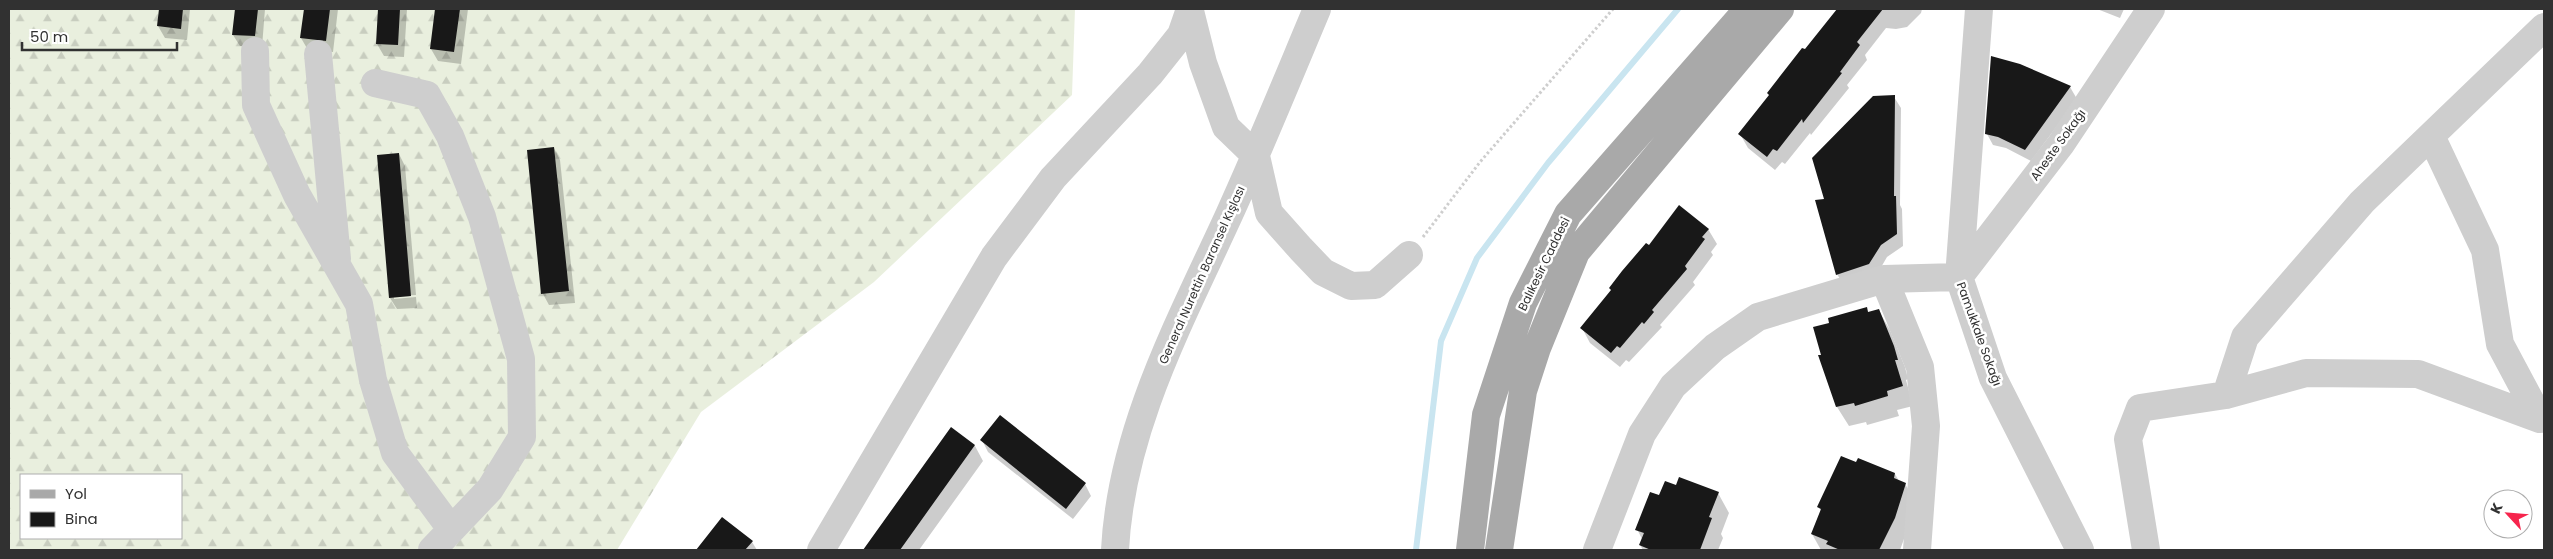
<svg xmlns="http://www.w3.org/2000/svg" width="2553" height="559" viewBox="0 0 2553 559" font-family="Poppins,sans-serif">
<defs>
<pattern id="forest-firs" width="22" height="20" patternUnits="userSpaceOnUse" patternTransform="scale(1.25)"><rect width="22" height="20" fill="#e9efde"/><path d="M5 1l3.5 6h-7zM16 11l3.5 6h-7z" fill="#c8cdbf"/></pattern>
</defs>
<rect width="100%" height="100%" fill="#fff"/>
<path fill="url(#forest-firs)" fill-rule="evenodd" d="M9,9H1075L1072,95L874,282L701,412L617,550H9ZM21,475H181V538H21Z"/>
<path fill="#0003" d="M160,9H190L187,40L165,38L158,26Z
M236,9H265L262,47L240,46L233,35Z
M305,9H338L333,52L308,50L301,38Z
M379,9H407L404,57L384,56L377,44Z
M437,9H468L461,64L438,61L431,49Z
M1838,9H1922L1921,13L1907,27L1896,29L1886,28L1865,55L1867,60L1847,85L1849,88L1811,135L1810,133L1785,164L1782,162L1775,170L1748,148L1740,134Z
M2097,9H2124L2120,18Z
M2070,87L2077,99L2031,161L2006,148L1993,145L1987,134Z
M1894,97L1901,108L1900,205L1902,209L1903,246L1887,257L1876,276L1844,286L1837,274L1825,200Z
M554,148L560,160L575,303L549,305L543,294Z
M399,154L405,166L416,295L394,296V299L416,297L417,308L397,309L390,298Z
M1708,229L1717,244L1711,252L1713,255L1693,282L1695,285L1660,325L1662,327L1629,362L1626,360L1620,367L1590,343L1582,328L1649,247Z
M1866,309L1869,313L1879,311L1890,330L1905,367L1908,379L1906,380L1913,406L1897,410L1899,416L1867,425L1866,422L1849,426L1837,407L1820,356L1822,355L1830,324Z
M951,429L975,446L983,461L919,550H864Z
M982,440L1085,484L1091,496L1073,519L988,452Z
M1895,474L1899,481L1905,484L1917,503L1900,550H1821L1812,534L1821,511L1819,507Z
M1677,487L1718,493L1729,513L1721,534L1723,538L1718,550H1643L1640,545L1642,539L1637,529L1660,497Z
M722,519L752,542L757,550H697Z"/>
<g fill="none" stroke-linecap="round" stroke-linejoin="round">
<path stroke="#c9e5f0" stroke-width="6" d="M1416,550L1441,341L1477,258L1548,163L1678,9"/>
</g>
<path fill="#181818" d="M159,9H183L181,29L157,26Z
M235,9H258L255,36L232,35Z
M304,9H330L326,41L300,38Z
M378,9H400L398,45L376,44Z
M435,9H460L454,52L430,49Z
M1837,9H1883L1857,42L1860,45L1840,72L1842,73L1803,123L1802,119L1777,151L1773,149L1767,157L1738,134L1769,95L1767,93L1802,48L1805,49Z
M1991,56L2020,64L2071,86L2025,150L1998,137L1985,134Z
M1895,95L1894,196H1896L1897,234L1881,245L1869,264L1836,275L1815,200L1824,199L1812,158L1873,96Z
M554,147L569,291L541,294L527,150Z
M399,153L411,296L389,298L377,155Z
M1679,205L1709,229L1702,237L1705,239L1685,266L1687,269L1652,310L1654,312L1644,324L1642,322L1620,348L1617,346L1611,353L1580,328L1611,290L1609,288L1622,271L1646,243L1649,245Z
M1867,307L1868,312L1879,309L1894,346L1898,360H1895L1903,386L1887,391L1888,396L1855,406L1854,403L1836,407L1818,355H1821L1813,327L1829,323L1828,318Z
M1000,415L1086,483L1066,509L980,440Z
M951,427L975,445L900,550H863Z
M1841,456L1856,462L1858,458L1895,473L1894,478L1906,483L1895,518L1879,550H1840L1826,544L1828,541L1811,534L1821,509L1817,507Z
M1679,477L1719,492L1709,517L1712,518L1700,550H1651L1639,545L1644,533L1635,530L1650,492L1659,495L1665,481L1676,485Z
M722,517L753,541L745,550H696Z"/>
<g fill="none" stroke-linecap="round" stroke-linejoin="round">
<path stroke="#cecece" stroke-width="3" stroke-dasharray="2.5 2.5" stroke-linecap="butt" d="M1423,237L1480,162L1613,9"/>
<path stroke="#cecece" stroke-width="28" d="M1979,9L1959,277L1993,378L2080,550
M1190,11L1203,63L1226,127L1256,156L1269,213L1301,249L1323,272L1351,286L1375,285L1409,255
M255,51L256,105L297,195L359,304L373,380L395,453L451,529
M318,54L337,259
M375,83L427,95L450,136L482,217L521,359L522,437L490,489L432,550
M1884,279L1920,367L1926,426L1917,550
M2226,395L2245,337L2362,202L2544,27
M821,550L994,257L1053,178L1150,74L1181,35L1190,9
M1115,550C1121,430 1180,322 1229,215C1260,147 1288,78 1317,9
M1597,550L1642,434L1673,386L1715,347L1758,317L1884,279L1959,277L2061,144L2151,9
M2146,550L2128,439L2140,408L2226,395L2306,373L2418,374L2540,419L2500,344L2485,250L2431,136"/>
<path stroke="#a9a9a9" stroke-width="28" d="M1470,550L1486,415L1523,303L1568,214L1748,9
M1499,550L1523,391L1537,348L1576,252L1780,9"/>
</g>
<g text-anchor="middle" stroke-width="5" stroke-linejoin="round" paint-order="stroke">
<g font-size="12" fill="#313131" stroke="#fff">
<text transform="translate(2058 145) rotate(-54)" y="4">Aheste Sokağı</text>
<text transform="translate(1544 264) rotate(-64)" y="4">Balıkesir Caddesi</text>
<text transform="translate(1202 275) rotate(-66)" y="4">General Nurettin Baransel Kışlası</text>
<text transform="translate(1979 334) rotate(70)" y="4">Pamukkale Sokağı</text>
</g>
</g>
<rect width="2553" height="559" fill="none" stroke="#313131" stroke-width="20"/>
<rect x="20" y="474" width="162" height="65" fill="#ffffff" stroke="#adadad"/>
<rect x="30" y="490" width="25" height="8" fill="#a9a9a9" stroke="#adadad"/>
<text x="65" y="499" font-size="15" fill="#313131">Yol</text>
<rect x="30" y="512" width="25" height="15" fill="#181818" stroke="#adadad"/>
<text x="65" y="524" font-size="15" fill="#313131">Bina</text>
<g transform="translate(2508 514) rotate(296)"><circle r="24" fill="#ffffff" stroke="#adadad"/>
<path d="M0-4L9 19L0 12L-9 19Z" fill="#f6254d"/>
<text y="-8" font-size="14" font-weight="bold" text-anchor="middle" fill="#313131">K</text>
</g>
<path d="M22 42v8h155v-8" fill="none" stroke="#313131" stroke-width="2.5"/>
<text x="30" y="42" font-size="15" fill="#313131" stroke="#ffffff" stroke-width="4" paint-order="stroke">50 m</text>
</svg>
